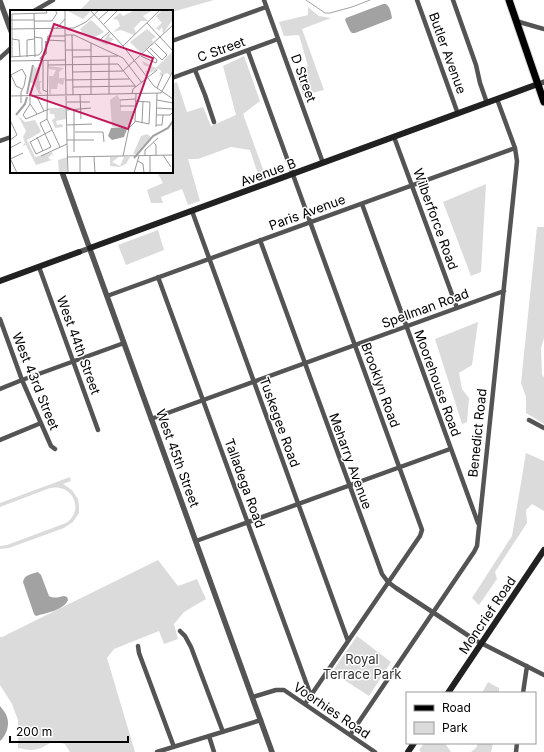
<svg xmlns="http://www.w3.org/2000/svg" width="544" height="752" viewBox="0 0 544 752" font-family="Inter,sans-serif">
<rect width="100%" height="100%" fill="#fff"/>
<path fill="#dbdbdb" d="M90,0H214L172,12V11H79Z
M308,7L319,16L331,18L302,29L324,90L303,95L295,72L308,66L299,35L284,36L279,22L308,15Z
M244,56L260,101L243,114L264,172L258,174L250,150L231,147L198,159H188L200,201L188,205L182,189L161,197L163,203H151L147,190L163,183L157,172H172V84L177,82L187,112L203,107L211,126L236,115L223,66Z
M486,184L481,272L471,276L443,202Z
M537,227H544V338L541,348L542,375L544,377V424L526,413V397L521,383Z
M158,230L164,250L126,265L118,245Z
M478,322L472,365L459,373L462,389L469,398L467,422L462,424L435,339Z
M526,453L544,461V511L532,504L526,510L527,523L495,572L497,579L479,605L472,598L512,536Z
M70,477L71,481L63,484L72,490L78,499L79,506V513L73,522L64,528L9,548L0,549V546L7,545L66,523C85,510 73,483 50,488L0,507V503Z
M158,560L178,586L197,579L206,599L184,612L174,624L178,639L164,644L159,631L114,649L107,658L135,752H70L65,744L53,741C39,750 35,752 18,748V720L12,704L0,685V637H2Z
M357,636L391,662L369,696L332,672Z
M488,682L499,688V693H482Z
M424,743H445L451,752H421L419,750Z
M478,743H493L491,752H471L476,748Z"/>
<path fill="#a2a2a2" d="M383,4H386C390,7 391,12 392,18L391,19L355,33H352L350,31L345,20L346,18Z
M38,572L41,575L49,596C54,599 59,597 64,596L67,597L68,600C64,610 46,613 36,616L34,614L23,582C24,575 31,574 38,572Z
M0,706C3,710 6,713 7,717C10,725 6,736 0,741Z"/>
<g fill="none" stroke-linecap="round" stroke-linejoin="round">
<path stroke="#a2a2a2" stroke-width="1" d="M306,0L325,13H330L352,7L370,0"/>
<g stroke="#dbdbdb" stroke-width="9">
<path id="primary" d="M509,0L544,102"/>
</g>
<path stroke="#545454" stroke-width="4.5" d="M264,0L323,163
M417,0L458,114
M453,0L476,65L480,83L487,103
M34,11L53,0
M516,21L544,29
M172,41L266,7
M248,51L421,527L422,530L420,536L305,704
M0,58L11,48
M195,70L205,95L214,122
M172,78L278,39
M394,137L457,308
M0,141L11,137
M362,204L478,523
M192,211L348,641
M260,240L382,574L388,582L396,588L475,640L544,675
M39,267L98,430
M158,277L311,696
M107,296L515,148
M0,319L22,380L51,446L55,449
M0,389L22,380L124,343
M151,419L504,291
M529,420L544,428
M0,440L41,423
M196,541L450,449
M180,631L185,636L191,647L223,732
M138,646L139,653L174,747
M523,693L527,666
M253,697L276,690H284L375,752
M350,735L474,552L477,546L517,161L515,148L497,99
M209,736L214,752
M157,752L261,720
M516,752L517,743"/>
<path stroke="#545454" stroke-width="5.5" d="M0,1L11,31
M538,84L544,82
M62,172L272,752
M79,252L90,248"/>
<path stroke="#212121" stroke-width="6" d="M90,248L538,84
M0,281L79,252
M448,693L544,550
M408,752L414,743"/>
<use href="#primary" stroke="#000" stroke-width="7"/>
</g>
<g text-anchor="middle" stroke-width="3" stroke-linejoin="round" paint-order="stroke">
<g font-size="13" fill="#000" stroke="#fff">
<text transform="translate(221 49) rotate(-20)" y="5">C Street</text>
<text transform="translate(448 53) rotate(70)" y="5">Butler Avenue</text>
<text transform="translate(304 78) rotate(70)" y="5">D Street</text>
<text transform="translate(268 172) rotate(-20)" y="5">Avenue B</text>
<text transform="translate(307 212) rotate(-20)" y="5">Paris Avenue</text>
<text transform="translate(436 219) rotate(70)" y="5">Wilberforce Road</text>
<text transform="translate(425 308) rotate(-20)" y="5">Spellman Road</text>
<text transform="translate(79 345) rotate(70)" y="5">West 44th Street</text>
<text transform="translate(36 381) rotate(68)" y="5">West 43rd Street</text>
<text transform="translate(438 383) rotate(70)" y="5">Moorehouse Road</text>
<text transform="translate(381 385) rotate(70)" y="5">Brooklyn Road</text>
<text transform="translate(280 422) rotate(70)" y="5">Tuskegee Road</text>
<text transform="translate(477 433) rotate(-84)" y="5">Benedict Road</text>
<text transform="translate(178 458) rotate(70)" y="5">West 45th Street</text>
<text transform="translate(351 461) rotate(70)" y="5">Meharry Avenue</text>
<text transform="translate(245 483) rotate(70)" y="5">Talladega Road</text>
<text transform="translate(487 615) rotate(-56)" y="5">Moncrief Road</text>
<text transform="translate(332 710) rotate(34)" y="5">Voorhies Road</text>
</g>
<g font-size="13" fill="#323232" stroke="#fff">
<text x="362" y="664">Royal<tspan x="362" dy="15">Terrace Park</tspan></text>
</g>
</g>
<g transform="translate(10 10)">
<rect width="163" height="163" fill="#fff"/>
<path d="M56,0H79L80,2L73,9ZM125,0H143L133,6L138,11H131L124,18L126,23L124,25L111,20L103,22L110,16L108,10L103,9L110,3L113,6ZM152,0H163V9L153,24L152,17L149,21L146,18L152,13L146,6ZM81,10L94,22L85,27L93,31L99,23L101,24L99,27L104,29L97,35L74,25L70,19ZM137,19L146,27L142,29L143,34L131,43L120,32ZM163,41V62L160,65L157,63L149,66L151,61L149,59L137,64L135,61L140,60L139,57L134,55L132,51L146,58ZM25,55V58L30,57L29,71H32L30,73V81L32,84H29L24,73H19ZM38,56L54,58L49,62V68H55L53,75L48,73L47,79H41V84H39V66H43L46,60L39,59ZM107,85L111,91V101H124V109L120,110L118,117H102L100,90ZM39,98H56V109L46,111L47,115L52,114L53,117L45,118L42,110L45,108L44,104H40ZM8,106L15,112L25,110L30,119L31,122L17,130L25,147L42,142L44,148L42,144L38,148L42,150L26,155L16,135L12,136L15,133L13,127L16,121ZM137,124L141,127L126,144H123L131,126ZM57,147V163H49L48,150ZM100,147H109L102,152L110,156L114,147H120L116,154L109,157L100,156Z" fill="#dbdbdb"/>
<path d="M114,117L117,119L114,127L102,130L98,126L101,118Z" fill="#a2a2a2"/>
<path fill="none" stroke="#a2a2a2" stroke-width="2" d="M30,49L36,43V31M17,84L23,55M6,105L15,94L17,87M124,148L143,126L158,118L163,111"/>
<path fill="none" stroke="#999" stroke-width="1" d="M55,0V19M80,0L113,36L144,76L163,89M24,3L25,47M89,9L99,0M1,10H24M24,11H42L47,3L45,0M137,13L163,41M94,14L108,0M0,19L64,18L76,12L89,0M46,19L55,9M55,19L56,85M55,25H64L113,48L132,73M62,25L63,85M55,26H38L37,30L55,31M2,29L9,30L10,47M90,30L100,21M81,33V84M113,36L150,0M140,38L152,50L157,45L145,33M56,40H81M131,46L146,53L147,50L137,40M0,47L29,45L32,41V28L24,27M2,47V4L37,3L36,0M17,47V30L24,29M63,47L108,46M99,47V84M0,51L56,50M33,51V80L38,82M38,55L108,54L126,77M63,62L113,61L163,15M56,70L119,69M63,77L125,76M147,78L153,64M70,84L71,109M122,84L123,79L147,60M20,85V94L13,105L16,109L39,99M26,85L34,101M0,86L151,83L163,61M56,86L57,134M110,90L125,89M147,90L163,93M57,92H80M11,93V82L14,76L16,66L12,59L1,65L6,76L12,79M20,94L27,104M110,96H125M147,98L163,99M57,100L81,98M64,100V142M146,105H160L163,102M37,109L38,51M37,109L30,113L41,137M37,109L50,137M0,110L7,125L0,130M125,111L139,114L140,92L125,91M132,113L133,91M57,115L82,114M146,115H152L153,105M146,117L147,83M65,122H93L94,132M27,127L33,141M57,130H84M143,132L146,135V145M41,137L26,144L20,132L42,120M0,138L11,132M135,145V140L148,128M140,145V163M153,145L161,157M31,146L57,134L58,163M113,146L119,118L125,112L126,84M57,147L163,145M70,147V163M84,147L85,163M0,148L7,163M0,149L13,143M128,151L133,154L134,163M124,163L129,146"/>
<path fill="#c2185b" fill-opacity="0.15" stroke="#c2185b" stroke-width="2" d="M44,14L143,48L118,119L20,85Z"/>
<rect width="163" height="163" fill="none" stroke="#000" stroke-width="2"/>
</g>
<rect x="406" y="692" width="130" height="52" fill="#ffffff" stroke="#999999"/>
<rect x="414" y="705" width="20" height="6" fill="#000000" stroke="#999999"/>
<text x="442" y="712" font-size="12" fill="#000000">Road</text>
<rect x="414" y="722" width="20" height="12" fill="#dbdbdb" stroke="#999999"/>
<text x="442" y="732" font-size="12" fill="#000000">Park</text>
<path d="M10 736v6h118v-6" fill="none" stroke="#000000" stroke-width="2"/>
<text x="16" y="736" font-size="12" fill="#000000" stroke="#ffffff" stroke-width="3" paint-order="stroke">200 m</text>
</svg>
